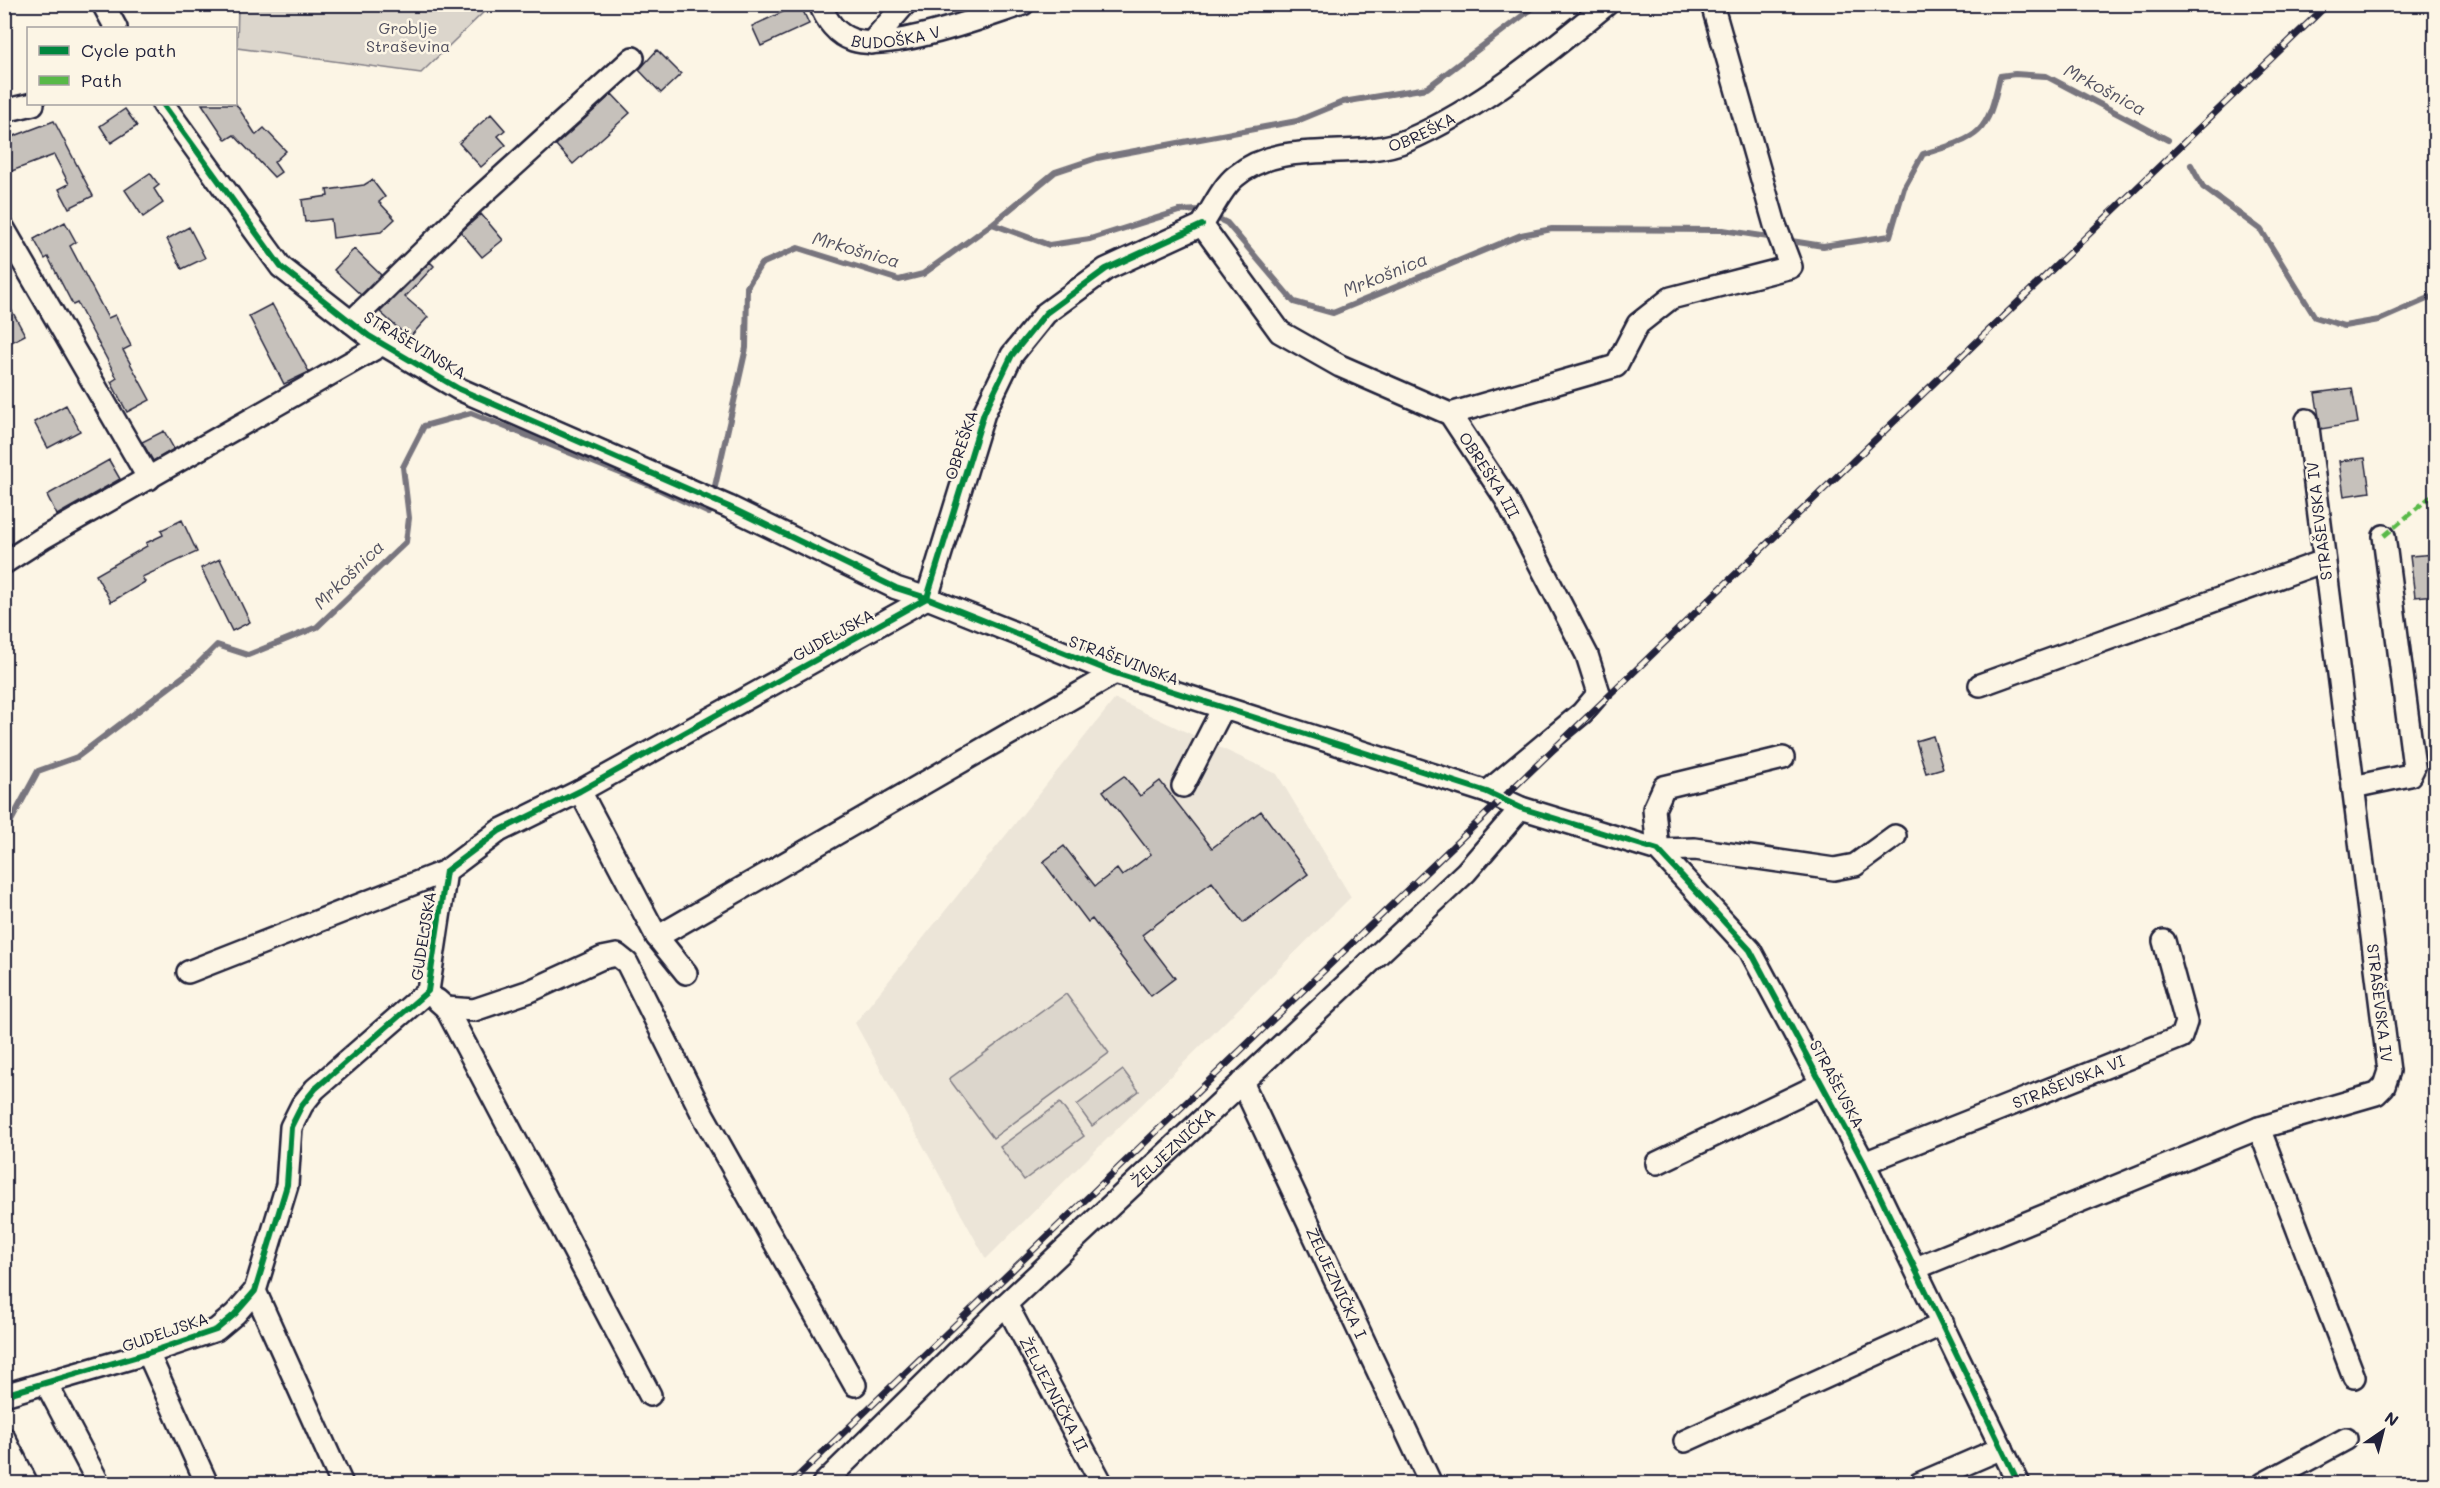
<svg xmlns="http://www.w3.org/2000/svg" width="2440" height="1488" viewBox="0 0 2440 1488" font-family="Mali,sans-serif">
<rect width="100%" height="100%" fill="#fcf5e5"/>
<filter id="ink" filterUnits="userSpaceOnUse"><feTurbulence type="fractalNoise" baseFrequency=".0167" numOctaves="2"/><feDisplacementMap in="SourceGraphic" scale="12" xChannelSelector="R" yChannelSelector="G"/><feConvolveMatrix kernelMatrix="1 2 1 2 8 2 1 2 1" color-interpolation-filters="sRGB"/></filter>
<g filter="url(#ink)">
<path fill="#ece5d8" d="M1115,699L1277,774L1351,897L986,1259L855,1023Z"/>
<path fill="#dcd6cc" stroke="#7f7c84" stroke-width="1.5" d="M238,5V4L491,5L421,73L237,48Z
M1066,994L1109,1053L993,1138L949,1079Z
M1123,1070L1139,1091L1092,1126L1077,1105Z
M1060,1103L1084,1136L1024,1180L1000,1147Z"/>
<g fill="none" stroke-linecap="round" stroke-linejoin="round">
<path stroke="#78757e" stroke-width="6" d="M2191,165L2203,187L2261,230L2315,317L2344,326L2379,320L2436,295
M992,224L1055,172L1097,158L1297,121L1343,102L1427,88L1538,4
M1785,240L1823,246L1890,236L1904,188L1923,154C1980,137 1987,136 2000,76L2015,74L2046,76L2168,140
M4,834L38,771L77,757L192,670L217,645L248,655L317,627L406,542L409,518L403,467L424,426L471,413L650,485L709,513L746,348L747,287L761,264L798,248L899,280L923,274L992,224L1049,245L1090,239L1179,211L1200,210L1227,223L1294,302L1333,313L1521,235L1552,229L1723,230L1775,238"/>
</g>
<path fill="#c6c1bb" stroke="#22223b" stroke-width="1.5" d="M800,4L809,24L761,46L752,26Z
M657,50L681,74L661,93L639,70Z
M612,94L630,113L573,164L556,145Z
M202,104H236L256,135L264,128L286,151L274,162L281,172L274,177L234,135L226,140Z
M125,109L137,126L111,143L100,126Z
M491,114L505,130L498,136L506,145L481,167L459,143Z
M54,121L93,196L69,208L59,189L69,184L54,155L4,174V146L11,143L9,138Z
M150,173L159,185L154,189L163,203L143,217L125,190Z
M372,180L385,197L379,202L395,219L381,232L333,238L331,219L305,222L302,200L328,196L327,190L364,185Z
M481,214L503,240L482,257L461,232Z
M65,222L76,242L70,246L108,318L115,315L131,346L123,350L150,400L127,412L111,382L117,378L77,303L73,305L48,257L45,259L34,239Z
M189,227L205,258L182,269L167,239Z
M354,249L381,275L361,295L334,270Z
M430,262L434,266L405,297L428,317L409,338L380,312Z
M4,296L25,335L4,346Z
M272,304L309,372L284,384L249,316Z
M2352,388L2358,423L2321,429L2315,393Z
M66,405L80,431L48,448L34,422Z
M164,431L174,449L153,461L142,442Z
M2365,458L2370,492L2344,496L2339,461Z
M109,460L120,479L57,515L47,495Z
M182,520L197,552L142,577L145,582L111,602L96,575L147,546L146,543L163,535L161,530Z
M2436,554V595L2415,597L2410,556Z
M220,559L250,622L232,631L201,568Z
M1933,736L1943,768L1926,773L1916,741Z
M1124,776L1140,796L1160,781L1212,848L1261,811L1308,874L1243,923L1212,882L1142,935L1175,978L1151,996L1092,919L1088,922L1043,862L1064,846L1095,886L1117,869L1122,876L1151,854L1103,791Z"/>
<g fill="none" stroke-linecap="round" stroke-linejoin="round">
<g stroke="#22223b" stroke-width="26">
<g id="minor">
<path d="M103,4L116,28"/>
<path id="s1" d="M820,4C826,20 837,35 853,40C890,52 985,17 1023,4"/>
<path d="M871,43L905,4"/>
<path d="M163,104L281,267L369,336L459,389L729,507L896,588L927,598L1115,673L1487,792L1521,808L1658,850L1750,950L1864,1163L2019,1484"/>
<path d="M4,111L33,104"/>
<path id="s2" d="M1202,225L1280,332L1340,366L1450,414L1506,499L1587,655L1599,693L1582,713L1487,792"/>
<path id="s3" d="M1202,225C1212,210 1222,187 1236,176C1285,136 1353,163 1408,140C1481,108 1545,55 1607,4"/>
<path d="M4,229L149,479"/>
<path d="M351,322L474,202L633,58"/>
<path d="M1450,414L1616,366L1638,324L1671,298L1791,267L1775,225L1712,4"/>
<path d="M4,563L43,538L383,344"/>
<path d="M1980,685L2324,561"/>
<path d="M1783,758L1664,787L1654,809L1658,850L1695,849L1834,869L1855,865L1895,836"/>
<path d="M1183,786L1223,708"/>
<path d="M2353,787L2410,775L2414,767L2384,536"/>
<path d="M580,791L657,937L686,973"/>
<path d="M657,937L1115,673"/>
<path d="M188,972L446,871"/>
<path d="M437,1000L446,1008L650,1395"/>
<path d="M446,1008L474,1010L530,991L602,958L617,955L627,963L703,1115L855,1385"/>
<path id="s4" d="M1242,1082L1431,1484"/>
<path d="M2259,1128L2354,1377"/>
<path d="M1657,1163L1821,1084"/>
<path id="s5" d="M1864,1163L2181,1037L2186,1022L2164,941"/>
<path d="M1916,1268L2259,1128L2376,1094L2384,1086L2389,1071L2307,420"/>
<path d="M255,1291L342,1484"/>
<path id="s6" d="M1006,1304L1102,1484"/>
<path d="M148,1353L207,1484"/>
<path d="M46,1383L99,1484"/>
<path d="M4,1395L148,1353L216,1330L235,1314L255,1291L287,1185L291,1127L302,1105L315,1089L428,991L446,871L499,831L580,791L927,598L984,413L1012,355L1046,313L1106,269L1202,225"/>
<path d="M4,1438L27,1484"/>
<path d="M1685,1441L1943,1324"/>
<path id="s7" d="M823,1484L1006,1304L1466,872L1521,808"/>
<path d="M1919,1484L2002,1448"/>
<path d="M2263,1484L2346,1439"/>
</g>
</g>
<use href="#minor" stroke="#fcf5e5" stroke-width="21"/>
<g stroke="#22223b" stroke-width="7">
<path id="rail" d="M790,1484L2328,4"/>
</g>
<use href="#rail" stroke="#fcf5e5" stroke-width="4.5" stroke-dasharray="14" stroke-linecap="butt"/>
<path stroke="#58b947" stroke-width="4.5" stroke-dasharray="9 4.5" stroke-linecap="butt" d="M2384,536L2436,492"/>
<g stroke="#fcf5e5" stroke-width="10">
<path id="cycleway" d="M163,104L281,267L369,336L459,389L729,507L896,588L927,598L1115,673L1487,792L1521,808L1658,850L1750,950L1864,1163L2019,1484
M4,1395L148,1353L216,1330L235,1314L255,1291L287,1185L291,1127L302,1105L315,1089L428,991L446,871L499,831L580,791L927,598L984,413L1012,355L1046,313L1106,269L1202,225"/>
</g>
<use href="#cycleway" stroke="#00873e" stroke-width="6"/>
</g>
</g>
<g text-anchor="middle" stroke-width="5" stroke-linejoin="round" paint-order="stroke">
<g font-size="16" fill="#504f5f" stroke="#fcf5e5">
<text x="408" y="34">Groblje<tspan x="408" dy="18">Straševina</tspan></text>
</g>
<g font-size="16" fill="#22223b" stroke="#fcf5e5">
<text dy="6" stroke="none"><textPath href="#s1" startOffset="94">BUDOŠKA V</textPath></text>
<text dy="6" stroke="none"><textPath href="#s3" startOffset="254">OBREŠKA</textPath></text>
<text transform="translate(415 345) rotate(31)" y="6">STRAŠEVINSKA</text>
<text transform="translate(961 445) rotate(-72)" y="6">OBREŠKA</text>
<text dy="6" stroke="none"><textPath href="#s2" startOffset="394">OBREŠKA III</textPath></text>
<text transform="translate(2319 521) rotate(-97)" y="6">STRAŠEVSKA IV</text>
<text transform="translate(833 635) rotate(-29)" y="6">GUDELJSKA</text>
<text transform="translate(1124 660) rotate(20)" y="6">STRAŠEVINSKA</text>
<text transform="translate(423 936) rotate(-81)" y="6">GUDELJSKA</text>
<text transform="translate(2380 1003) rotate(83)" y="6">STRAŠEVSKA IV</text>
<text dy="6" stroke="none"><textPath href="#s5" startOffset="220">STRAŠEVSKA VI</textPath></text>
<text transform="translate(1837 1084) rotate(62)" y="6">STRAŠEVSKA</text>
<text dy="6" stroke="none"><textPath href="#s7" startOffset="486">ŽELJEZNIČKA</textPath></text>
<text dy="6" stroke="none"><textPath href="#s4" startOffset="222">ŽELJEZNIČKA I</textPath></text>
<text transform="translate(165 1332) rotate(-19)" y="6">GUDELJSKA</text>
<text dy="6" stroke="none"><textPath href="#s6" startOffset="102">ŽELJEZNIČKA II</textPath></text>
</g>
<g font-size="18" font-style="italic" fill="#545362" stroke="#fcf5e5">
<text transform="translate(2105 90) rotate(28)" y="6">Mrkošnica</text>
<text transform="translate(856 250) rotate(16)" y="6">Mrkošnica</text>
<text transform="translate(1385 275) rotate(-22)" y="6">Mrkošnica</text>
<text transform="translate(349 575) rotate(-44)" y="6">Mrkošnica</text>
</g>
</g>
<rect width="2440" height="1488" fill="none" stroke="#fcf5e5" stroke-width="24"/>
<rect x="12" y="12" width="2416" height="1464" fill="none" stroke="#22223b" stroke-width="2" filter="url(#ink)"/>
<rect x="27" y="27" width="210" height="78" fill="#fcf5e5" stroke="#a5a1a1" stroke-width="1.5"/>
<rect x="39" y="46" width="30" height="9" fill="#00873e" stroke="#a5a1a1" stroke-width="1.5"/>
<text x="81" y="57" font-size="18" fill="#22223b">Cycle path</text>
<rect x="39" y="76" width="30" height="9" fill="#58b947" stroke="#a5a1a1" stroke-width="1.5"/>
<text x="81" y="87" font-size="18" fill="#22223b">Path</text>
<g transform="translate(2383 1431) rotate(35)" stroke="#fcf5e5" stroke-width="4.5" paint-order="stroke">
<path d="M0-4.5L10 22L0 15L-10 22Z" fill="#22223b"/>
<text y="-9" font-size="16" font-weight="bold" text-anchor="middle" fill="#22223b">N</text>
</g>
</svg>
